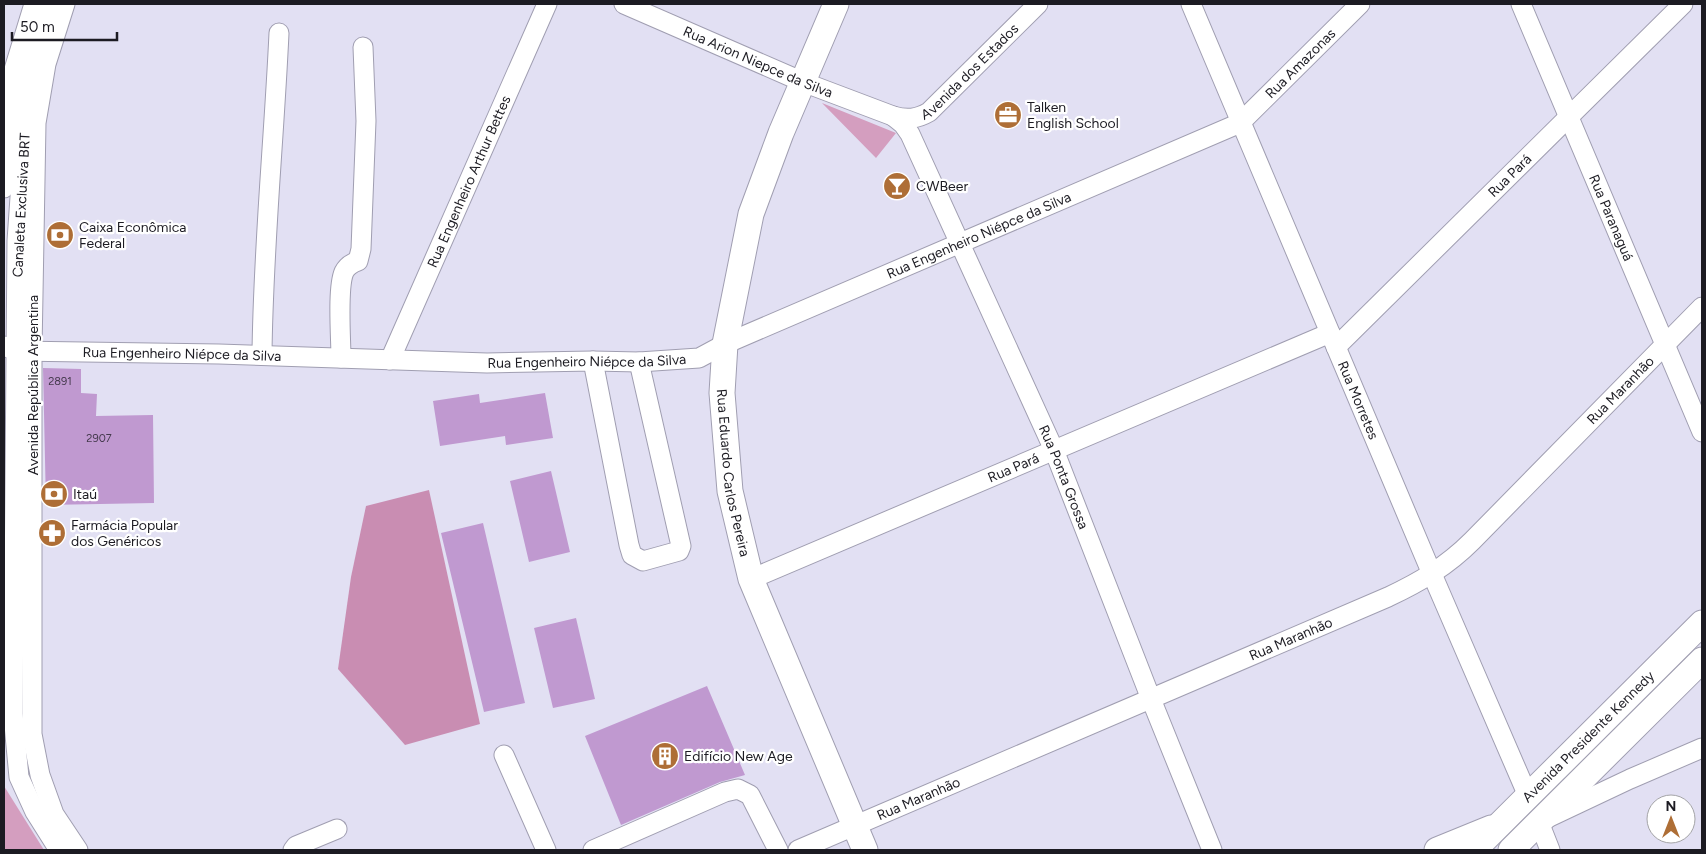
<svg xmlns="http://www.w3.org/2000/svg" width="1706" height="854" viewBox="0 0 1706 854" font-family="Figtree,sans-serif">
<rect width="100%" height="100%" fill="#e2e0f3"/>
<path fill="#d49ebf" d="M822,103L896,133L876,158Z
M4,786L44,850H4Z"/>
<path fill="#c98db2" d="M429,490L480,724L405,745L338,669L351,577L366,506Z"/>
<path fill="#c099d0" d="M43,368L81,369V393L97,394L96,416L153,415L154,503L46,505Z
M545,393L553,438L506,445L505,436L440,446L433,401L479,394L480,403Z
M551,471L570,552L529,562L510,481Z
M483,523L525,703L484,712L441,533Z
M576,618L595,699L553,708L534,628Z
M707,686L745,775L720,782L621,825L585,736Z"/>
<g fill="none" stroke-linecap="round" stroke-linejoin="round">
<g stroke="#a09eb1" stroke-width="21">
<g id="minor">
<path d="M51,4L28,80L17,241L13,714L19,777L35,812L59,850"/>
<path d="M65,4L46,64L36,123L32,351V734L40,775L54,814L78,850"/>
<path id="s1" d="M624,4L803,82L893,116C907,120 917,119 929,112L1038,4"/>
<path id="s2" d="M1191,4L1432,574L1528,796"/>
<path id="s3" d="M1521,4L1702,432"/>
<path id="s4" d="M893,116L903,124L910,134L1054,450L1151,699L1212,850"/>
<path d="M4,188L12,76L34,4"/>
<path id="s5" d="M4,346L16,351L219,354L487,363L593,361L639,362L699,358L725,344L1240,123L1360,4"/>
<path id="s6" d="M1336,347L1683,4"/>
<path d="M262,355C263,248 274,141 279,33"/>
<path d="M341,358C341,339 337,288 344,272C347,266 352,263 358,261L361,249L366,121L363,47"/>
<path id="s7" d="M390,360L547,4"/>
<path d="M593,361L629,545L632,555L643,561L679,551L681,546L639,362"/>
<path id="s8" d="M751,579L1330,333"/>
<path d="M504,755L546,850"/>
<path d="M293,850L296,846L337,829"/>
<path d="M593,850L725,792L738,789L750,795L778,850"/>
<path id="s9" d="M798,850L1388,597C1420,582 1447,566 1472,541L1702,307"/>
<path d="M1550,850L1539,822L1630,779L1702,748"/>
</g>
</g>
<g stroke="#a09eb1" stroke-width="27">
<g id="major">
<path id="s10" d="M836,4L781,133L751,214L725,344L722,393L730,491L751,579L865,850"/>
<path d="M1437,850L1491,828"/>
<path id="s11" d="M1474,850L1702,623"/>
<path d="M1511,850L1702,660"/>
</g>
</g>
<use href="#minor" stroke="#fff" stroke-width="19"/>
<use href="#major" stroke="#fff" stroke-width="25"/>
</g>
<defs>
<g id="office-disc" transform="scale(1.4375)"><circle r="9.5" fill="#ae6e36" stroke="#fff"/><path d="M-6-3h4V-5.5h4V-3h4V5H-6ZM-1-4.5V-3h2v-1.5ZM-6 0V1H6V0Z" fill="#fff"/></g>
<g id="bar-disc" transform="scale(1.4375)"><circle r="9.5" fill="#ae6e36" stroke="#fff"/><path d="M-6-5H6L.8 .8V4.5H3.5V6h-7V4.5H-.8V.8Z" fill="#fff"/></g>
<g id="bank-disc" transform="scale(1.4375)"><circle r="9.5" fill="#ae6e36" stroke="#fff"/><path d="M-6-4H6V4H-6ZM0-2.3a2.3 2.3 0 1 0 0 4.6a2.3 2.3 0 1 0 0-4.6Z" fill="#fff"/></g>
<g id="pharmacy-disc" transform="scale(1.4375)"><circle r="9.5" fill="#ae6e36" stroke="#fff"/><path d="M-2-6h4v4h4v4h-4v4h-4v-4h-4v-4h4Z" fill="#fff"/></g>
<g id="building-disc" transform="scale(1.4375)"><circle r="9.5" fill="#ae6e36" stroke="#fff"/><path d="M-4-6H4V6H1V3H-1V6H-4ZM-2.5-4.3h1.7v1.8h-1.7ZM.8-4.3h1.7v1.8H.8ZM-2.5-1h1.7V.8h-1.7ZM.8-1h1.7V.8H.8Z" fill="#fff"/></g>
</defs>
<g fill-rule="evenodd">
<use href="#office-disc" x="1008" y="115"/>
<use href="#bar-disc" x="897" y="186"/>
<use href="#bank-disc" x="60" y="235"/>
<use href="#bank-disc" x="54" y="494"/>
<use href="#pharmacy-disc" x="52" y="533"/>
<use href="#building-disc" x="665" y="756"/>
</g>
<g text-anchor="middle" stroke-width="4.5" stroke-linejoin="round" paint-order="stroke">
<g font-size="11" fill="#453a4e">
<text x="60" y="385">2891</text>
<text x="99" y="442">2907</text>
</g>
<g font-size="14" fill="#1c1b22" stroke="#fff">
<text dy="5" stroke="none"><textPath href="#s1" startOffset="146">Rua Arion Niepce da Silva</textPath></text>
<text dy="5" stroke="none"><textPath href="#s5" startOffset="1371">Rua Amazonas</textPath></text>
<text dy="5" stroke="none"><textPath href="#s1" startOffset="386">Avenida dos Estados</textPath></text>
<text dy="5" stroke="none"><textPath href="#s6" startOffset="244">Rua Pará</textPath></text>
<text dy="5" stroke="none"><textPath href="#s7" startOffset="195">Rua Engenheiro Arthur Bettes</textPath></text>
<text transform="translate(21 205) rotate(-87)" y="5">Canaleta Exclusiva BRT</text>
<text dy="5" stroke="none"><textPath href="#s3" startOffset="232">Rua Paranaguá</textPath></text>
<text dy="5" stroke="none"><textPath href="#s5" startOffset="1002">Rua Engenheiro Niépce da Silva</textPath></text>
<text dy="5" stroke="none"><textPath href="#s5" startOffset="179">Rua Engenheiro Niépce da Silva</textPath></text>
<text dy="5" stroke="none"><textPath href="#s5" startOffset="584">Rua Engenheiro Niépce da Silva</textPath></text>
<text transform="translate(33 385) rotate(-90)" y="5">Avenida República Argentina</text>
<text dy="5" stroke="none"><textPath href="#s9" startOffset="955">Rua Maranhão</textPath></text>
<text dy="5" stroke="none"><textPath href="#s2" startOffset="430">Rua Morretes</textPath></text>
<text dy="5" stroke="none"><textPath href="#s8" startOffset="285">Rua Pará</textPath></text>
<text dy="5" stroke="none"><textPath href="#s10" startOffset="489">Rua Eduardo Carlos Pereira</textPath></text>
<text dy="5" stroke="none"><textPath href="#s4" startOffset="401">Rua Ponta Grossa</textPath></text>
<text dy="5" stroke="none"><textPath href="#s9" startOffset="536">Rua Maranhão</textPath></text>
<text dy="5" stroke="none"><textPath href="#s11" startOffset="161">Avenida Presidente Kennedy</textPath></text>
<text dy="5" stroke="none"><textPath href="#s9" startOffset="131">Rua Maranhão</textPath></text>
</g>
<g font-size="14" fill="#1c1b22" stroke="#fff" text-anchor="start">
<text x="1027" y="112">Talken<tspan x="1027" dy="16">English School</tspan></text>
<text x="916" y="191">CWBeer</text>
<text x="79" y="232">Caixa Econômica<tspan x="79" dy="16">Federal</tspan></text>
<text x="73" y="499">Itaú</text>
<text x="71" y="530">Farmácia Popular<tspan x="71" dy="16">dos Genéricos</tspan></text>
<text x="684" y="761">Edifício New Age</text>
</g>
</g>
<rect width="1706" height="854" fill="none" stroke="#1c1b22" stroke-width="10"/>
<g transform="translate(1671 819)"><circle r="24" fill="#ffffff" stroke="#a4a4a7"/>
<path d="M0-4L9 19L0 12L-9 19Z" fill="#ae6e36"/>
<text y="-8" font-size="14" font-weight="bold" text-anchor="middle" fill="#1c1b22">N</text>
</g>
<path d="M12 32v8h105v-8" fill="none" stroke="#1c1b22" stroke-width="2.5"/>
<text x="20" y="32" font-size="15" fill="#1c1b22" stroke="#ffffff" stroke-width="4" paint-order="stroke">50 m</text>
</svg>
